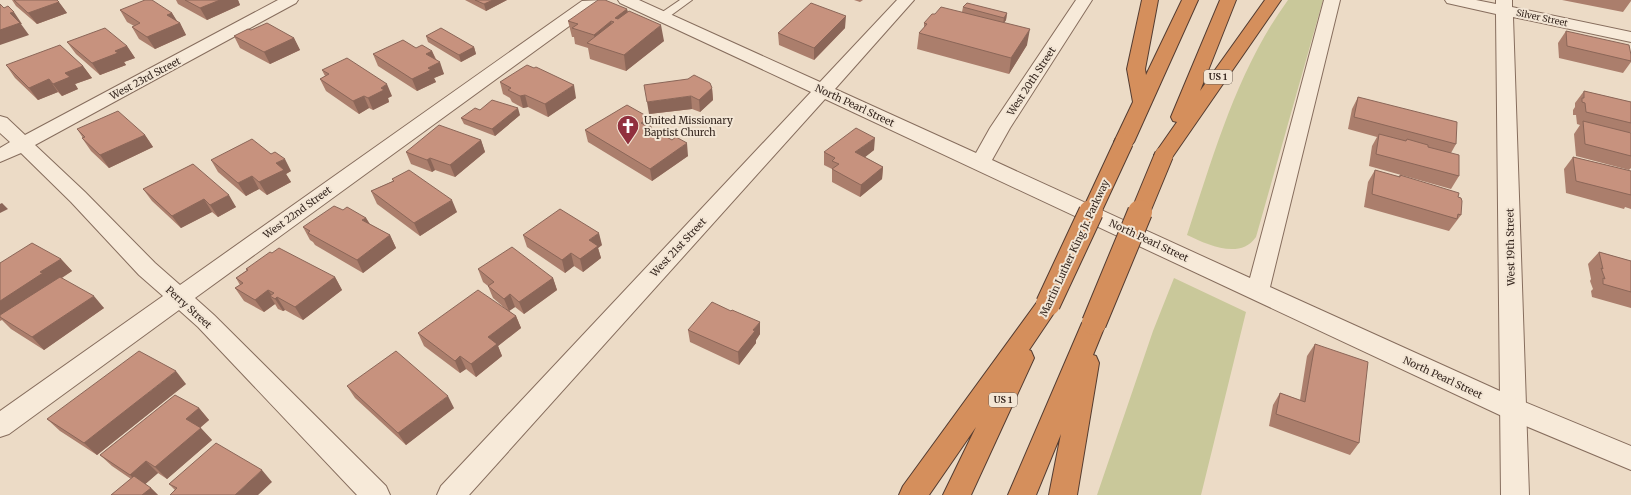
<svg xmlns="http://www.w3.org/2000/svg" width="1631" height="495" viewBox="0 0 1631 495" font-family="Merriweather,serif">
<rect width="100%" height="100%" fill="#ecdbc6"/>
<path fill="#c9c89a" d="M1288,0H1323L1256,237C1240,260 1208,245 1187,235C1214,154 1237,70 1288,0Z
M1174,278L1246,312L1201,495H1097L1153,331Z"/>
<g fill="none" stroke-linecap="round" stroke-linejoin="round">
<g stroke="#866d5d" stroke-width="2">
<path id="service" d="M680,0H692L666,19H658L656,17L658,15Z"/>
</g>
<g stroke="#866d5d" stroke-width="2">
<path id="minor" d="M278,0H298L296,3L35,145L85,192L155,263L180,285L582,1L603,0L601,3L195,298L214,315L386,486L390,495H357L198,327L179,310L9,434L0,437V411L163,296L139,275L71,202L21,153L0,162V148L10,142L0,133V116L7,118L25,135Z
M1445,0H1476L1496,4V0H1512V7L1631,32V42L1513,17L1529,495H1501L1496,14L1447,3Z"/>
</g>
<g stroke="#866d5d" stroke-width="2">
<path id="tertiary" d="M618,0H639L820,82L897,0H914L835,89L976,153L990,128L1076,0H1092L1010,128L992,160L1250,278L1324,0H1340L1270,287L1522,401L1631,446V470L1504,417L825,99L469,495H437L441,486L811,92L620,3Z"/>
</g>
<g stroke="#543c31" stroke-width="2">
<path id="motorway" d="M1142,0H1158L1145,69L1146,75L1182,0H1198L1134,142L1131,146L1124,148L1117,146L1114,142L1133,102L1127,69Z
M1220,0H1236L1200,91L1265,0H1281L1171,159L1164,161L1157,159L1154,155L1177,122L1173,121L1171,117Z
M1048,295L1056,298L1060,304L1029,350L1031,351L1034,358L971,495H943L976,427L929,495H899L903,486L1040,298Z
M1094,314L1102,317L1106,323L1093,355L1096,356L1099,363L1077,495H1049L1061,434L1036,495H1008L1082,323L1086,317Z"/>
</g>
<use href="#service" fill="#f7ead9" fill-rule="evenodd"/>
<use href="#minor" fill="#f7ead9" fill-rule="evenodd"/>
<use href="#tertiary" fill="#f7ead9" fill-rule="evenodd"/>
<use href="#motorway" fill="#d58f5c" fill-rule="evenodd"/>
<g stroke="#543c31" stroke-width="20" stroke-linecap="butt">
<path id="motorway-bridge-far1" d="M1091,213L1124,142
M1140,213L1164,155"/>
</g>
<g stroke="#543c31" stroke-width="26" stroke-linecap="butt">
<path id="motorway-bridge" d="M1048,304L1091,212
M1094,323L1140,212"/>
</g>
<use href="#motorway-bridge-far1" stroke="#d58f5c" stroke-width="18"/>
<use href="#motorway-bridge" stroke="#d58f5c" stroke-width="24"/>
</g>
<path fill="#ab7e6c" d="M12,0H57L67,13L37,24L16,6Z
M176,0H238L240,5L207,20L178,4Z
M465,0H507L486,11Z
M854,0H863L860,2Z
M1562,0H1631V1L1623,12Z
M963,7L1007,13L1006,20L1004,23L1027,45L1009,74L917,49L919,33L924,28V23L935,14L962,12Z
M627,9L628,12L664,41L626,71L590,59L588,48L575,44L574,37H572L568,21Z
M120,10L172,13L177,22L180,23L186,35L155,49L139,39L132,27L134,26L127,22Z
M845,28L814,60L779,45L778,33Z
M251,30L294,38L300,50L270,64L240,48L234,36Z
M1566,31L1631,55V62L1623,73L1559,58L1558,43Z
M426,36L474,47L476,54L461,62L428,42Z
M67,42L127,46L135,58L124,62L126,65L100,75L76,54Z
M416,48L432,51L436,59L444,74L434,78L436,82L417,91L378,66L373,54Z
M6,65L83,66L92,78L75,84L78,89L62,96L58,92L38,100L15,78Z
M322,70L392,96L388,98L389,102L373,110L369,108L359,114L326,91L320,79L325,76Z
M500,82L576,98L548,117L528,107L523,108L512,102L510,98L503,94Z
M712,88L713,100L700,112L692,109L649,114Z
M1584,91L1631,102V132L1630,133H1631V168L1629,170L1576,156L1574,134L1580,125L1577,124L1576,115H1573V110L1575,107V103Z
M1358,97L1456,144L1451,153L1459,176L1451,189L1369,166L1372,146L1377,137L1348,129L1352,109Z
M520,115L495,136L464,124L461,118Z
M77,129L145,135L153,147L109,168L91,151L82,138H83Z
M651,129L672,140L688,156L652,181L588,142L585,130Z
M481,140L485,152L455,177L435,170L432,172L411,164L406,152Z
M874,150L865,157L883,167L882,179L860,197L832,182V169L824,165V152Z
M1573,157L1631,171V209L1625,207L1624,209L1566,193L1564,169Z
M211,160L291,171L286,174L291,182L267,195L259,189L246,196L218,172Z
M193,164L236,207L218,217L212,212L181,228L152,201L143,189Z
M1375,170L1399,177L1400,175L1458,197L1461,215L1449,231L1364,207L1368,182Z
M392,179L457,212L420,236L377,204L371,191L393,181Z
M343,210L366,218L370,224L390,235L396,248L363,273L315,245L313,242L310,240L303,227Z
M523,235L602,245L598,248L601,258L583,272L574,266L565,273L527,247Z
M1599,252L1631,261V308L1592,297L1591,291L1593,289L1590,281L1591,279L1588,264Z
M61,259L72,271L62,278L104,308L44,350L11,329L2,320L0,321V263Z
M246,269L335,277L342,290L303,320L285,310L283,311L278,309L275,304L264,312L244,301L235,288L240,285L236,278L247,270Z
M478,269L553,278L557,290L524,314L515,307L509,311L516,316L521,328L498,346L502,356L476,377L466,369L460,373L424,346L418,333L507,310L493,298L488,286L483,282Z
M688,330L760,334L756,340V343L739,365L690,342Z
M1315,344L1359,443L1350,455L1269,426L1273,405L1280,393L1300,400L1307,356Z
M186,384L97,455L60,431L47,419Z
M347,386L454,408L406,445L355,398Z
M199,408L209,420L200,428L212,440L167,479L158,473L145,484L151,488L158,495H111L131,479L112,466L100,455Z
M272,482L175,490L169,484Z"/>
<path fill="#8b6658" d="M220,0H238L240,5L207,20L200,8Z
M493,0H507L486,11L484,4Z
M59,2L67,13L37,24L28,13Z
M627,9L630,25L615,18Z
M14,12L22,24H21L29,35L0,45V30L10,13Z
M172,13L179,24L180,23L186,35L155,49L147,37L167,15Z
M1007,13L1006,20L1003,24L1004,18Z
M846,16L845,28L814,60V48Z
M611,21L614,37L596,47L594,35Z
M661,25L664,41L626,71L624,55Z
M1030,29L1027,45L1009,74L1011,58Z
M294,38L300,50L270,64L264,52Z
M127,46L135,58L124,62L126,65L100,75L92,63L115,51Z
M474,47L476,54L461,62L459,55Z
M432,51L437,63L426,54Z
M440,62L444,74L434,78L436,82L417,91L412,79L428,68Z
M83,66L92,78L75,84L78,89L62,96L53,84L65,73Z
M49,79L58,92L38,100L29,88Z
M387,84L392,96L388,98L389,102L373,110L368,98L381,88Z
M574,85L576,98L548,117L545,104Z
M712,88L713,100L700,112L699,100Z
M525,95L528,107L523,108L520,96Z
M364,96L369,108L359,114L353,101Z
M691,96L692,109L649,114L647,102Z
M518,108L520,115L495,136L492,129Z
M650,118L652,130L641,123Z
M145,135L153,147L109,168L100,155Z
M875,138L874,150L855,165V152Z
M481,140L485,152L455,177L450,165Z
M687,143L688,156L652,181L650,169Z
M430,158L435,170L432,172L427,160Z
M285,159L291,171L286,174L291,182L267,195L259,182L276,163Z
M883,167L882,179L860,197L861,185Z
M252,176L259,189L246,196L238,183Z
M229,195L236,207L218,217L210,205Z
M204,199L212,212L181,228L172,216Z
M452,200L457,212L420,236L414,223Z
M2,203L8,209L0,213V204Z
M366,218L373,230L362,220Z
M599,233L602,245L598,248L601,258L583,272L580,259L589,240Z
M390,235L396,248L363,273L357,260Z
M571,253L574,266L565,273L562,260Z
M61,259L72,271L0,317V301L40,272Z
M335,277L342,290L303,320L295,307Z
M553,278L557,290L524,314L519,302Z
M268,290L274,298L270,296L275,304L264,312L255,300Z
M510,294L515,307L509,311L504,299Z
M94,296L104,308L44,350L32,337Z
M277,297L285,310L283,311L275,299Z
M516,316L521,328L498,346L502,356L476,377L471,364L488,337Z
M760,322V334L756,340V343L739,365L738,352L753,330Z
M460,356L466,369L460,373L455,361Z
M176,371L186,384L97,455L84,443Z
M448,396L454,408L406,445L398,433Z
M199,408L209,420L196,431L186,419Z
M201,428L212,440L167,479L155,467Z
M146,461L158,473L142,487L130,475Z
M262,470L272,482L258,495H235Z
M151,488L158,495H142Z"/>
<path fill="#c7927e" stroke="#8b6658" d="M14,0H57L59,2L28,13Z
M145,0H152L172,13L167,15L180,23L147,37L132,27L140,23L120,10Z
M185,0H220L200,8Z
M475,0H493L484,4Z
M598,0H605L627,9L615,18L618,19L629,11L661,25L624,55L587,43L614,22L611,21L594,35L572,28L578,24L568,21Z
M811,3L846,16L814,48L778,33Z
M967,3L1007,13L1004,18L963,7Z
M0,4L4,8L8,6L14,12L10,13L20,23L0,30Z
M941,7L1030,29L1011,58L919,33L927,24L924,23L932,14H935Z
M267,23L294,38L264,52L234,36L248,29L251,30Z
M105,28L127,46L115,51L118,53L92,63L67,42Z
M441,28L474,47L459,55L426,36Z
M1566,31L1629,45L1631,55V61L1567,46Z
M403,40L416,48L422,45L432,51L426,54L440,62L428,68L431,70L412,79L373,54Z
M60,45L83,66L65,73L70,77L53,84L49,79L29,88L6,65Z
M347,58L387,84L381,88L384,90L368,98L364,96L353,101L320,79L329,74L322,70Z
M527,65L534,68L536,67L574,85L545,104L525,95L520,96L508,90L511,88L500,82Z
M694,75L710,83L712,88L699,100L691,96L647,102L644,85L688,79Z
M1584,91L1631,102V123L1586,112L1585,103L1582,102V98H1584Z
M1358,97L1457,122L1456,144L1354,117Z
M492,100L518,108L492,129L461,118L475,108L480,110Z
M627,105L650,118L641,123L672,140L676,137L687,143L650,169L585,130Z
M118,111L145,135L100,155L82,138L85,137L77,129Z
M1583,121L1631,133V156L1585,144Z
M439,125L481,140L450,165L430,158L427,160L406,152Z
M856,128L875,138L855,152L883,167L861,185L832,169L839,164L832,161L835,158L824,152Z
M1379,134L1406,141L1407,139L1428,145V147L1459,155V176L1376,154Z
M252,139L271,154L275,152L285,159L276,163L284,170L259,182L252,176L238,183L211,160Z
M1573,157L1631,171V195L1576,181Z
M193,164L229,195L210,205L204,199L172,216L143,189Z
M409,170L452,200L414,223L371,191L394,181L392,179Z
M1375,170L1400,177V175L1459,193L1458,197L1461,198L1462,201L1461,215L1458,214L1457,219L1372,194Z
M334,206L343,210L347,207L366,218L362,220L390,235L357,260L308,233L310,231L303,227Z
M560,209L599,233L589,240L598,246L580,259L571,253L562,260L523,235Z
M32,243L61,259L40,272L43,273L0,301V263Z
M512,247L553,278L519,302L510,294L504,299L488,286L494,282L478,269Z
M279,248L335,277L295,307L277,297L275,299L270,296L274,293L268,290L255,300L235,288L243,283L236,278L248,270L246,269L270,252L272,253Z
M1599,252L1631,261V292L1603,284V278L1605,279L1601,268L1603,269Z
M60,277L94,296L32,337L0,317V315Z
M478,290L516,316L488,337L497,344L471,364L460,356L455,361L418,333Z
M712,302L731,311L732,310L760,322L753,330L755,331L738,352L688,330Z
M1315,344L1368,362L1359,443L1276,414L1280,393L1305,402Z
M139,351L176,371L84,443L47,419Z
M396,351L448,396L398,433L347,386Z
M175,395L199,408L186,419L201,428L155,467L146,461L130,475L100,455Z
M216,443L262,470L235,495H170L177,488L169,484Z
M134,476L151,488L142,495H111Z"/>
<defs>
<g id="church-pin" transform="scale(1.15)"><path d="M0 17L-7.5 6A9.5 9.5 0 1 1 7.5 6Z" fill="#91303e" stroke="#f3e6d5"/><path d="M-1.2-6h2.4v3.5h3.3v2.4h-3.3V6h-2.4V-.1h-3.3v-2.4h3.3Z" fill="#fff"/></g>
</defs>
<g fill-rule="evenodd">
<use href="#church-pin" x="628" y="126"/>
</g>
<g text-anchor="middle" stroke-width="4" stroke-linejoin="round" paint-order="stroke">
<g font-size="9" fill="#372820" stroke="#f3e6d5">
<text transform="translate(1542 18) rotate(12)" y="3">Silver Street</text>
</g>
<g fill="#f3e6d5" stroke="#6f6156" stroke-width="1">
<rect x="1204" y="70" width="28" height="14" rx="3"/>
<rect x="989" y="393" width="28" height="14" rx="3"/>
</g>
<g font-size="9" font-weight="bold" fill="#372820">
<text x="1218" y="80">US 1</text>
<text x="1003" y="403">US 1</text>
</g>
<g font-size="10" fill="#372820" stroke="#f3e6d5">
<text transform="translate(145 78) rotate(-28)" y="4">West 23rd Street</text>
<text transform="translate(1031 81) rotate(-57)" y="4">West 20th Street</text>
<text transform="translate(855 105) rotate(25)" y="4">North Pearl Street</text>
<text transform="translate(297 212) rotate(-36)" y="4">West 22nd Street</text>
<text transform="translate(1149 240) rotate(25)" y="4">North Pearl Street</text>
<text transform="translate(678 247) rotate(-47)" y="4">West 21st Street</text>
<text transform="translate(1510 247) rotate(-91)" y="4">West 19th Street</text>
<text transform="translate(1074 248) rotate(-65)" y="4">Martin Luther King Jr. Parkway</text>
<text transform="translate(189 307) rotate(42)" y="4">Perry Street</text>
<text transform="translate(1443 377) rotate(25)" y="4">North Pearl Street</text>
</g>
<g font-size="10" fill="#372820" stroke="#f3e6d5" text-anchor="start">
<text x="644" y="124">United Missionary<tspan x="644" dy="12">Baptist Church</tspan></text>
</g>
</g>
</svg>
